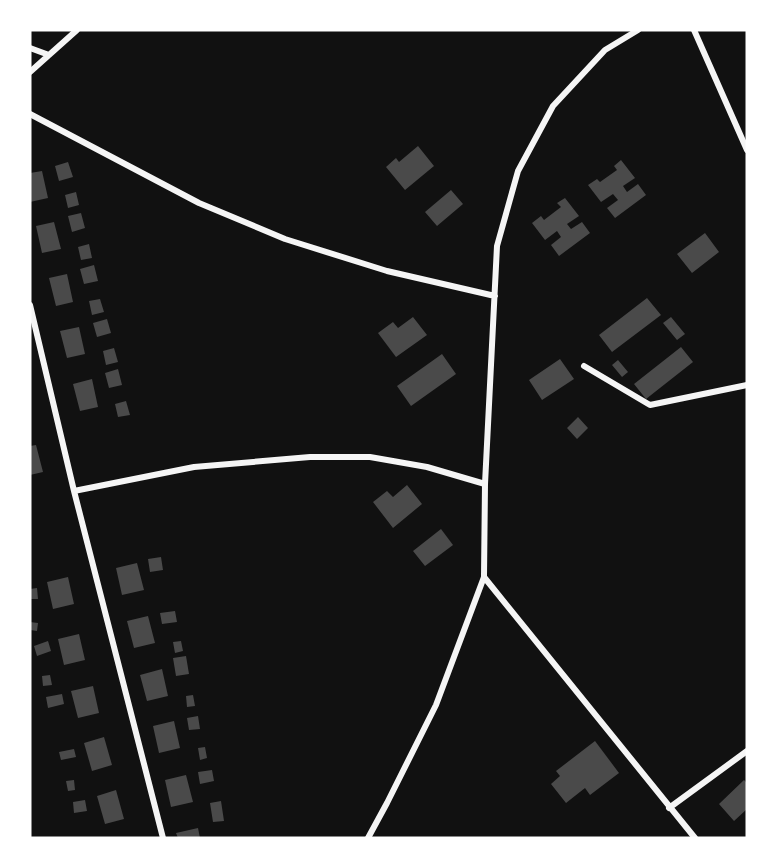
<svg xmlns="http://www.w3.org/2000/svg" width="777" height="868" viewBox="0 0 777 868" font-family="'Source Sans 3',sans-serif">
<rect width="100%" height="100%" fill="#111"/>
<path fill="#4a4a4a" d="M418,146L434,166L405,190L386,167L396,158L399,162Z
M621,160L635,178L623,186L627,192L638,184L646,195L615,218L607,208L618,200L613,194L601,202L588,185L597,179L600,182L617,170L614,166Z
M68,162L73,177L59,181L55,166Z
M42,171L48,198L30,202V173Z
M451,190L463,204L437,226L425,212Z
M76,192L79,205L68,208L65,195Z
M565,198L579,216L567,224L571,229L582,222L590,233L559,256L551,245L561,237L557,231L545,240L532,223L541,216L544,220L561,207L557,203Z
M81,213L85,228L72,232L68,216Z
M54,222L61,249L42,253L36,226Z
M705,233L719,252L692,273L677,254Z
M89,244L92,258L81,260L78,247Z
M94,265L98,281L84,284L80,269Z
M67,274L73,302L56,306L49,278Z
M647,298L661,315L612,352L599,335Z
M100,299L104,312L92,315L89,301Z
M413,317L427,335L396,357L378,333L393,322L398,328Z
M671,317L685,334L677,340L663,323Z
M107,319L111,333L97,337L93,323Z
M79,327L85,354L67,358L60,331Z
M681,347L693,362L646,399L634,384Z
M114,348L118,362L106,365L103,351Z
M442,354L456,374L411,406L397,386Z
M560,359L574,379L542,400L529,380Z
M618,360L628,372L622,377L612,365Z
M118,369L122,385L109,388L105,373Z
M92,379L98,407L80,411L73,384Z
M126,401L130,415L118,417L115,404Z
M578,417L588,428L577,439L567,428Z
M36,445L43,472L30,475V446Z
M407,485L422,504L393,528L373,502L387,491L393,497Z
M441,529L453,545L425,566L413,551Z
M161,557L163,570L150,572L148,559Z
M137,563L144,590L122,595L116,568Z
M68,577L74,604L53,609L47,582Z
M37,588L38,599H30V589Z
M175,611L177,622L162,624L160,613Z
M148,616L155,643L134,648L127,621Z
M30,622L38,623L37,631L30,630Z
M79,634L85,660L64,665L58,639Z
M48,641L51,651L37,656L34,646Z
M181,641L183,651L175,653L173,642Z
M186,656L189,674L176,676L173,658Z
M162,669L168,696L147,701L140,675Z
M50,675L52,685L43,686L42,676Z
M93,686L99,713L78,718L71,691Z
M62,694L64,704L48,708L46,697Z
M193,695L195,706L187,707L186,696Z
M198,716L200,729L189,730L187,718Z
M174,721L180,748L159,753L153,726Z
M104,737L112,765L92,771L84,743Z
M595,741L619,773L590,795L585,788L566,803L551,784L560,776L556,771Z
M205,747L207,758L200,760L198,748Z
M74,749L76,757L61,760L59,752Z
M212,770L214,781L200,784L198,772Z
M186,775L193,802L171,807L165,780Z
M74,780L75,790L68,791L66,781Z
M744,780L747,783V809L734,821L719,804Z
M116,790L124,819L105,824L97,796Z
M85,800L87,811L74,813L73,802Z
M221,801L224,821L213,822L210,803Z
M198,828L200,838H178L176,833Z"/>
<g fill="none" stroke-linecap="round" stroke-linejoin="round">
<path stroke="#f5f5f5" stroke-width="6" d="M694,30L747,150
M30,48L49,55
M30,72L77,30
M30,114L199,203L285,239L387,271L495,296
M30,305L74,491L163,838
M584,366L650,405L747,385
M74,491L194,467L310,457H370L427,467L485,484
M484,577L695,838
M669,808L747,751
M368,838L387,803L436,705L484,577L485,484L497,246L518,171L553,106L605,50L638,30"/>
</g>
<rect width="777" height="868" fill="none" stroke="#ffffff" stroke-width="63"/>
</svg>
